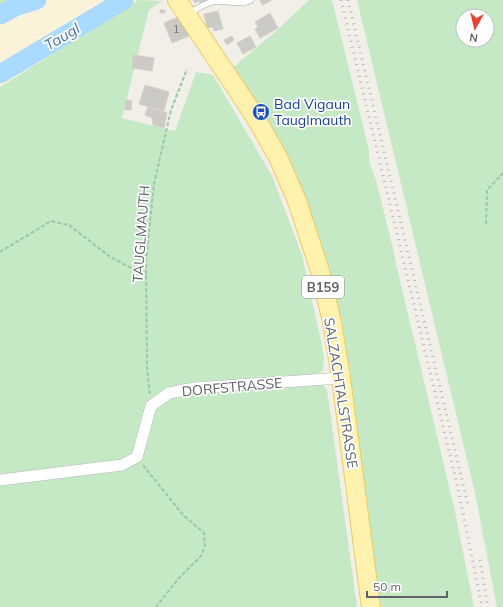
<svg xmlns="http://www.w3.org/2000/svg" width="503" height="607" viewBox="0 0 503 607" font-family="Mulish,sans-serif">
<rect width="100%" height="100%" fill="#f1efe8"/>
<path fill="#c5e8c5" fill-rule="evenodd" d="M0,0H37L15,7L0,15Z
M138,0L162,1L149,10L122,118L175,131L196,72L213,75L272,176L302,255L324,355L323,370L315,376L327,390L357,607H0V87Z
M309,0H332L369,150C368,160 372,171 376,180L395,257L396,264L454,507L474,607H378L329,281L230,70L275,32Z
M357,0H503V607H497L475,493ZM463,16H487V40H463Z"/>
<path fill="#fbf3d9" d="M37,0H138L0,87V15L15,7Z"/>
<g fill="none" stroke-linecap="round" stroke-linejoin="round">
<path stroke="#aadaff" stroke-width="19" d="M0,15L15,7L37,0
M0,74L124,0"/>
</g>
<path fill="#cccac5" stroke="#d6d1c6" d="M193,0H207L201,4L199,1L195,3Z
M260,0H271V1L262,5Z
M160,10H165V13H160Z
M218,11L223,29L214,31L213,27L207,28L204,14Z
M270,13L278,28L260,38L255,29L258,27L255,22Z
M180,16L189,36L172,43L164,23Z
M232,36L234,40L227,45L224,40Z
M250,36L256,47L243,54L237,43Z
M133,55L154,58L152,71L132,68Z
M145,85L169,92L164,111L139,104Z
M126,100L132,101L131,110H125Z
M148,107L167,113L164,128L153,125L152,118L145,115Z"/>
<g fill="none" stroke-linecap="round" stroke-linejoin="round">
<g stroke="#b5b8bc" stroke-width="7">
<path id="service" d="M189,13C197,9 206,2 216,1C228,0 239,6 251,0"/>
</g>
<g stroke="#b5b8bc" stroke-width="12">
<path id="minor" d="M0,480L122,465L137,457L151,406L169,393L195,388L341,378"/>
</g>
<g stroke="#f2c960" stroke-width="20">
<path id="primary" d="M177,0L254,115L278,157L297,201L320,271L332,322L341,378L371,607"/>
</g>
<path stroke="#9cc7a9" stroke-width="2" stroke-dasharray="4 2" stroke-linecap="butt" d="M486,224L487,190L503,173
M0,252L51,221L69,225L109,256L146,276
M150,394L147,369L146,261L154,184L171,110L187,69
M143,465L183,515L204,533L205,546L201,556L179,578L156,607"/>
<use href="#service" stroke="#fff" stroke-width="5.5"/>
<use href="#minor" stroke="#fff" stroke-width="11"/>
<use href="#primary" stroke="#fff2af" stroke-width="18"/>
<path stroke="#b6b7b8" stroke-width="3" stroke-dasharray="1 5" stroke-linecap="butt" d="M341,0L459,493L482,607
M348,0L468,505
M480,560L488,607"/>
</g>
<defs>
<g id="bus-disc" transform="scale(0.9)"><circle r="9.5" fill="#1a4fb4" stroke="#fff"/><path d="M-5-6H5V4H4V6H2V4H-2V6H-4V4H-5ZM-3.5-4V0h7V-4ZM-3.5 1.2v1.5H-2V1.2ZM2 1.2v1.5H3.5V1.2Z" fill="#fff"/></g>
</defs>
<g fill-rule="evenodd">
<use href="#bus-disc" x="261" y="112"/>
</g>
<g text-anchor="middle" stroke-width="3.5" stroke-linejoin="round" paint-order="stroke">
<g font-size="12" fill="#7a7d7f">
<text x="176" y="33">1</text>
</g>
<rect fill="#fff" stroke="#8f9295" stroke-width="1" x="302" y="276" width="42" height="22" rx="3"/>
<g font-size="13" font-weight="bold" fill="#5f6368">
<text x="323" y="292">B159</text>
</g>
<g font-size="14" fill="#164399" stroke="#fff" text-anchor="start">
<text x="274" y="109">Bad Vigaun<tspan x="274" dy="16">Tauglmauth</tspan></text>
</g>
<g font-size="14" fill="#5f6368" stroke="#fff">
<text transform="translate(141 234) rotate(-86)" y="5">TAUGLMAUTH</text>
<text transform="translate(232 387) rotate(-5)" y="5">DORFSTRASSE</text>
<text transform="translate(341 393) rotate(81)" y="5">SALZACHTALSTRASSE</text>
</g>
<g font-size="15" font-style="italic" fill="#4174aa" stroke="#fff">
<text transform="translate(62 37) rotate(-31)" y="5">Taugl</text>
</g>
</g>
<g transform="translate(475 28) rotate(188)"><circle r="19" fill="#ffffff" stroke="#bfc1c3"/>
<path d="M0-3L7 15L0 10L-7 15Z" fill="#ea4335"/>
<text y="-6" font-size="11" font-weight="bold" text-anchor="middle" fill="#5f6368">N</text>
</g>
<path d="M367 591v6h80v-6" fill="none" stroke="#5f6368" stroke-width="2"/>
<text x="373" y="591" font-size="12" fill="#5f6368" stroke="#ffffff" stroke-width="3" paint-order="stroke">50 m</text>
</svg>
